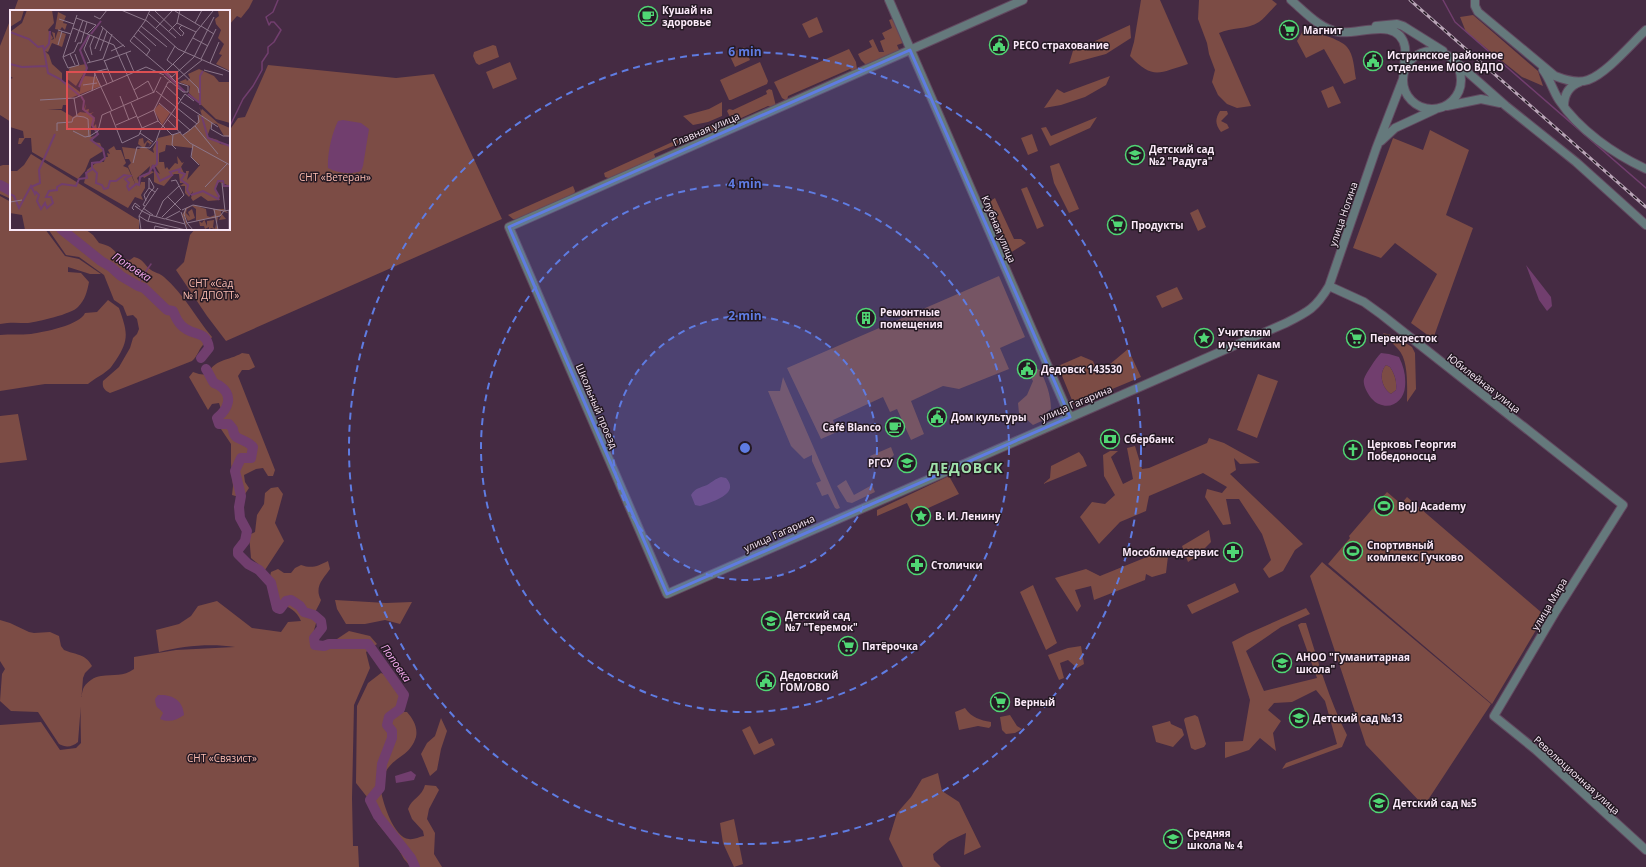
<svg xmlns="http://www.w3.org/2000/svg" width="1646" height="867" viewBox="0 0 1646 867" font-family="'Open Sans',sans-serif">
<rect width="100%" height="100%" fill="#452b43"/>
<path fill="#7c4c45" d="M18,0H253L249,8L241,18L237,16L229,25V11H14Z
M1141,0H1160L1188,64C1159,73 1153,80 1130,56L1134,42Z
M1199,0H1272L1277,4C1271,10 1265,18 1259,22C1247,30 1231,27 1219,33L1251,106L1237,108L1227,104L1218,95L1212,82L1215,70L1209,54L1207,43L1198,19Z
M1473,15L1538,71L1543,86L1522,77L1466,32L1460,17Z
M817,17L823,32L809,38L802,24Z
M11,18V122L0,115V46Z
M892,19L903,43L897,45L900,52L866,65L861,60L858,54L872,47L869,41L873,39L879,52H884L880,41L885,39L882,33L892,28L889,20Z
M1130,25L1131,38L1106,54L1069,64L1075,44L1080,48Z
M1304,29C1314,32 1341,39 1347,47C1354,55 1354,69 1356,79L1344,84L1324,49L1306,58L1297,41Z
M493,45L496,46L499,57L479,65L476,63L473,56L474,52Z
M744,47L750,60L735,67L729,54Z
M849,49L856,62L857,69L854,71L850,69L788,96L787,101L782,98L774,82Z
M510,62L517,79L493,89L486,72Z
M760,62L768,81L767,84L731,100H729L720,80Z
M268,65L396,78L434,74L502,219L226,341L207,316L176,270L184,262L190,235L195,229H229V131L238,118L245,117Z
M1110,76L1106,85L1085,97L1061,105L1044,108L1057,89L1064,93Z
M1333,86L1341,103L1328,108L1321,91Z
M769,89L772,90L776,106L773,107L768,106L690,141L687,140L685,137L730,117L727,111L729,109L733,110L767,94L766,91Z
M722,102V116L708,122L693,125L683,116L709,109Z
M1220,111H1227L1228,114L1221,121L1227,124L1229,128L1221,132C1215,124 1215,119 1220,111Z
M1097,117L1090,128L1050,146L1041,128L1046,127L1051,136Z
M1430,130L1469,150L1446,215L1473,228L1433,339L1411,323L1437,274L1395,243L1381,258L1353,248L1393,138L1423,150Z
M1032,134L1038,151L1028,155L1021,138Z
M679,139L680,143L654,154L656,159L611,179L605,177L604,173Z
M1059,163L1079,209L1069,213L1054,183L1050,166Z
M3,165H11V199L0,194V166Z
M573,186L575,191L574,195L519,219H513L508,215Z
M1027,187L1044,226L1037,229L1021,189Z
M0,196L11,202V229H45L65,256L79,259L101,274H90L68,267V272L81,273L89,282C87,292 85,300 78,307C72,314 37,322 28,323C18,323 10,322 0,324Z
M995,198L1014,239H1021L1026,243L1010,253L987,203Z
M1198,209L1206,227L1198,231L1190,213Z
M48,229H85L93,235L99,243C110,246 114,248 120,259L130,260L134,257C144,259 144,265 151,270C155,273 160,273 164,277C184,294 196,318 212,337C210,341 207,341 204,344C199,348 198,356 192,361L118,390L110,393C104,390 102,387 103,381L119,367L130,348L133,338L137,334L139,329L137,319L133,315L127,316L123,306L114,300L104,275L79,257L66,255Z
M999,276L1025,337L1000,348L1009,369L959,389L943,386L911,401L924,434L911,440L897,409L890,412L883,397L833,420L837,432L821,439L787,368Z
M1177,287L1183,299L1162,308L1156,296Z
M108,300L119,308C127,331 130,339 116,360C113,364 111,368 108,370C101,376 95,378 88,384H45L0,391V335C10,334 21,335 31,334C44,332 80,325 85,313L97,312Z
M1383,333L1395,336L1412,347L1415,353L1416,389L1407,402C1407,388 1409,360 1398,349C1393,343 1388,340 1383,333Z
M1128,349L1141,377L1074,405L1058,366L1081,356L1093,361L1098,373L1103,370Z
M242,353L249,354L255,367L249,370H242L238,376L275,470L273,476H268L263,468L256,469L244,475L245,482L249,488L245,494L239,497L232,495L233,486L231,464V444L219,426L221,409L219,403L212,404L208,410L189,377L193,372L199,374L207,375C214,359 228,361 242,353Z
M1386,365L1390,367C1395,374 1397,382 1396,390L1391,394C1382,389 1378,373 1386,365Z
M1034,368L1040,370C1046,382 1051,395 1051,409L1047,412L1046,419L1033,425L1019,413L1018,403L1027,395L1033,381L1030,376Z
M1258,374L1278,381L1257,438L1237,430Z
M783,377L789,391L840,508L837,509L835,508L828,494L822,496L816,483L821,481L812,461V455L804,459L791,446L768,391H780Z
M18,414L27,460L0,463V416Z
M1209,438L1224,443L1260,463L1240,464L1234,458L1236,470L1230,474L1303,544L1295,550L1283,571L1269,578L1263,569L1271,560L1262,534L1239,499H1226L1231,524L1223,525L1205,497L1207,489L1222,493L1227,487L1203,473L1149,496L1146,511L1120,522L1099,544L1080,517L1092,502L1105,504L1115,495L1104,476L1103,455L1110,451H1118L1111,457L1123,484L1133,479L1127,448L1135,446L1142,469L1149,468L1207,443Z
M891,447L894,455L888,461L869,469L867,465L872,461L870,456Z
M1079,452L1083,457L1087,466L1043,484L1050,478L1051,466Z
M949,476L959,494L913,515L907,503L877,516V510Z
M846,480L854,495L872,485L875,492L852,503L847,502L837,486Z
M278,487L283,494L275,523L284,541L265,570L251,558L249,535L255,532L257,515L264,504L265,493L271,488Z
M1387,492L1401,504L1407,497L1542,613V620L1492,704L1328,564L1350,538L1349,536Z
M1209,530L1211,542L1198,555L1188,562L1182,546Z
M1169,548L1166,573L1152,577L1146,574L1145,580L1094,600L1091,586L1075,590L1081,606L1077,612L1055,578L1086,569L1100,576Z
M328,561L330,569C323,579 314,587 321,600C319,606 315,610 314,617L317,620L312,637L317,642L337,639L349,631L370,636L377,644L366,652L370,668L354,705L352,798L353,846H358L359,867H0V725L41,722L60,750L76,748L81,743C81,733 79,695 84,687C88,681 94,677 101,676C114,674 123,677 134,669V657L176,650L235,647C210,643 183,646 159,652L156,630L179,624L191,616L198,606L217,601L252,628L281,632L288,622L301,621C291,596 261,613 271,572L278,569L284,573H291L295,568L301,565C312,569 318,566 328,561Z
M1322,562L1491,704L1424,806L1366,745L1310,576Z
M1235,583L1239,592L1192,614L1187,605Z
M1033,585L1057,643L1046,650L1020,592Z
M335,600L386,603L412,602L400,624L385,620L365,624H346L337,609Z
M1306,608L1310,614L1281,627L1246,651L1264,691L1317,678L1298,625L1301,623H1306C1318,661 1329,700 1347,735L1342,747L1282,769L1286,763L1337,744L1325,701L1316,690L1292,702L1274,703L1268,710L1281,721L1273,733L1276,751L1260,738L1249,750L1225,758V742L1243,741L1250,700L1232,642L1247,634Z
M0,620L10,623L29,632L34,633L50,632L59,636L61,646L64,650C75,655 85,653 92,666L85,673L83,678L78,742C72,747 66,748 59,744L38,712L11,711L0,701L2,674L5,669L0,661Z
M1081,646L1084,664L1077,668L1068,660L1060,663L1064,678L1059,680L1048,655L1068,648Z
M381,673L391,677L394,688L401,696L399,706L401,712H407C413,719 418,727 416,737C409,759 391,756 384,776C383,780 381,787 381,791C383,803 394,838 409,839C413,840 419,837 424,836L423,831L412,819L408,809C412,798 422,797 425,785L436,786L439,790L429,809L427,819L435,833L434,854L442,867H411L404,859L396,845L378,824L367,797L356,783L357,706L368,683Z
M965,708C972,718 980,720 991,722V726L989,728L978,726L959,730L955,712Z
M1010,715L1017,726L1022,729L1015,733L1006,734L1002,730L1000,717Z
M1195,715L1198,717L1206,744L1204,747L1195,750L1191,748L1184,720L1185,718Z
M441,718L447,731L441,749L437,770L430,776L421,754L427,743L435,736Z
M1170,721L1171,724L1182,729L1184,735L1173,747L1156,742L1152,726Z
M750,726L759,744L772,738L775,745L754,755L742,730Z
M938,773L942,791L959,802L981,847L964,855L966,833L949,841L933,854L934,860L941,867H903L889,839L897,813L911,797L922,779Z
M734,819L743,864L734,867L723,843L720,823Z"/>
<path fill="#713e6e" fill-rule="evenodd" d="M343,120L361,123L369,129L363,166L361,171C351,175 337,173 328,168C327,154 332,133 338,121Z
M1526,265L1551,297L1552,306L1547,311L1539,300Z
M1381,353L1389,354L1399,357C1404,367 1406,376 1405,387C1404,400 1392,410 1379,404C1372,402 1362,387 1364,379C1366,373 1376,358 1381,353ZM1386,365L1390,367C1395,374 1397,382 1396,390L1391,394C1382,389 1378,373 1386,365Z
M721,477L726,478C741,494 711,502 700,506L695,505L691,495C695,488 700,488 707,485C712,482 715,479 721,477Z
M158,695C172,694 183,700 184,715C177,720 169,723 160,719L163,713C158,706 156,710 155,699Z
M411,771L416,775L414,780L396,783L395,776Z"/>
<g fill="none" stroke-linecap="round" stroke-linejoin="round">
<path stroke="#713e6e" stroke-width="1.5" d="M1443,0L1455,22L1646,188
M229,128L243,99L253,86L262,70V62L268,53V47L274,42L281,30L274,22H271L269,25L266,17L273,12L278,0
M179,230L180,229
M138,286L144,274L151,264"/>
<path stroke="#713e6e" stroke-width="10" d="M0,185L11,191
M61,229L101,261L111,267L121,276L138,286L144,288L167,310L173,311C176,318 179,325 186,329C197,336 207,332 209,348L201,358
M206,369C209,373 211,379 214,383C216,384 219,385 220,386C234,396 228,409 217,418L219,424H229L233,429C234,442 244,437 253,447L251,458H241L235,471L241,496L239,507L240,518L247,531L245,541L238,550V554L248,564L259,570L271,583L277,608L280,609L286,601L291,600L300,606L304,612L314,615L321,621L322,628L314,638L315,645L324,646L329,644H368L404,695L400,709L389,717L387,725L392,731V738L382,764L380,788L370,800L378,816L411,858L415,867"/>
<g stroke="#624960" stroke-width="10">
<path id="tertiary" d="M889,0L1070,417
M1023,0L509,227L667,594L1286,323C1308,312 1316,308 1329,286L1376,149L1403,79
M1291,0C1305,12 1320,29 1339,32C1359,35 1399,16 1405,47C1406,54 1404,62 1404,69
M1475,0V6L1478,12L1555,76C1565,80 1577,84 1588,80C1607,73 1631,44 1646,30
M1376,26L1397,24L1403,26L1443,51
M1403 80a29 29 0 1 1 58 0a29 29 0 1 1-58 0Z
M1455,61L1506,106L1576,162L1646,225
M1543,70C1550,79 1553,91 1559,100C1579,130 1614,154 1646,169
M1447,106L1481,99L1500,103
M1564,106C1564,94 1569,86 1580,82
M1381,141L1395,128L1436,109
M1329,286L1364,302L1382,315L1623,505L1556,611L1494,716L1536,750L1646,850"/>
</g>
<use href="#tertiary" stroke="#65797c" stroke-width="8"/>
<g stroke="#b9a5b7" stroke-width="3">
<path id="rail" d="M1410,0L1646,207"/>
</g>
<use href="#rail" stroke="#241923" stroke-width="1.5" stroke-dasharray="4.5" stroke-linecap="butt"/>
</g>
<path fill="#5f7ce2" fill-opacity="0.2" stroke="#5f7ce2" stroke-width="3" stroke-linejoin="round" d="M910,50L1070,417L667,594L509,227Z"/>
<circle cx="745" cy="448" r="132" fill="#5f7ce2" fill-opacity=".12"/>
<g fill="none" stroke="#5f7ce2" stroke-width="2" stroke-dasharray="7 5">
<circle cx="745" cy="448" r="132"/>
<circle cx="745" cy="448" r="264"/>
<circle cx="745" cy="448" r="396"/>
</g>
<defs>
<g id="cafe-ring" transform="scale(1)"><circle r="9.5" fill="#241923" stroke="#50d674" stroke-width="1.5"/><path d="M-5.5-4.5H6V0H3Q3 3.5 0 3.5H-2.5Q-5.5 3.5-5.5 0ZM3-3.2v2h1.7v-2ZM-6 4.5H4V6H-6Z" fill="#50d674"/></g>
<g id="supermarket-ring" transform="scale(1)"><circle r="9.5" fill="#241923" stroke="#50d674" stroke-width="1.5"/><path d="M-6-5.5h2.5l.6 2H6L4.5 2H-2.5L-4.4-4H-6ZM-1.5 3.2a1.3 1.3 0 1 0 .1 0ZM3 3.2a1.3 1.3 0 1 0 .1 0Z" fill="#50d674"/></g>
<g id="civic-ring" transform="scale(1)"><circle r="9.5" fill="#241923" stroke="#50d674" stroke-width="1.5"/><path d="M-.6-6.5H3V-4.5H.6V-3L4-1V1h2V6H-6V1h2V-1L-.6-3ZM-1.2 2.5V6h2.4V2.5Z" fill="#50d674"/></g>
<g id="school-ring" transform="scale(1)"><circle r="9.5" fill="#241923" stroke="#50d674" stroke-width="1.5"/><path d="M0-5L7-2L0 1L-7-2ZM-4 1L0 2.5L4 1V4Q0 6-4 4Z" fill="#50d674"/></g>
<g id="building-ring" transform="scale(1)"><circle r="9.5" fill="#241923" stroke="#50d674" stroke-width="1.5"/><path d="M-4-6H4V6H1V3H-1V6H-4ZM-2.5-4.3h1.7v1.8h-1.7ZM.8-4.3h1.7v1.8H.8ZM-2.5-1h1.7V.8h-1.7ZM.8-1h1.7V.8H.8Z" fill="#50d674"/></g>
<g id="sight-ring" transform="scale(1)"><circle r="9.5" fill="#241923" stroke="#50d674" stroke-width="1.5"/><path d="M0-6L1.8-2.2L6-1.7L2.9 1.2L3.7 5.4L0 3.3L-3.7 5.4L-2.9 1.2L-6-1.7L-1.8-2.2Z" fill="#50d674"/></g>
<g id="bank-ring" transform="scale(1)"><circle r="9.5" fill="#241923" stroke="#50d674" stroke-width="1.5"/><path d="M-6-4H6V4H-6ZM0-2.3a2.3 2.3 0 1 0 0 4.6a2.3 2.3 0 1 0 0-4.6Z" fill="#50d674"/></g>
<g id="church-ring" transform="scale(1)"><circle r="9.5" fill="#241923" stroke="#50d674" stroke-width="1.5"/><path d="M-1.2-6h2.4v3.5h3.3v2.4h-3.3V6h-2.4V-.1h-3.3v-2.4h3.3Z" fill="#50d674"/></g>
<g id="university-ring" transform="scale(1)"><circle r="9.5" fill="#241923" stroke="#50d674" stroke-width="1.5"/><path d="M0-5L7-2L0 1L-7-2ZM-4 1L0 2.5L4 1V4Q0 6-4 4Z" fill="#50d674"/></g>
<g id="stadium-ring" transform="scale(1)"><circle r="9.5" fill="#241923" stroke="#50d674" stroke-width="1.5"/><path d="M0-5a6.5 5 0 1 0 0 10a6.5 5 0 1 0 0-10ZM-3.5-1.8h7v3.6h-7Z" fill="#50d674"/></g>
<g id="pharmacy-ring" transform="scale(1)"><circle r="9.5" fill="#241923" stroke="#50d674" stroke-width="1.5"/><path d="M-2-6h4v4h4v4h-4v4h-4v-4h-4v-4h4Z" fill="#50d674"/></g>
</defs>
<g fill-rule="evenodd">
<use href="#cafe-ring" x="648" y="16"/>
<use href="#supermarket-ring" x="1289" y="30"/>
<use href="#civic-ring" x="999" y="45"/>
<use href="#civic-ring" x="1373" y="61"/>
<use href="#school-ring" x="1135" y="155"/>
<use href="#supermarket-ring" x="1117" y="225"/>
<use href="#building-ring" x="866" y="318"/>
<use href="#sight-ring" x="1204" y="338"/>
<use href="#supermarket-ring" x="1356" y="338"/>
<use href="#civic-ring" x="1027" y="369"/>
<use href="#civic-ring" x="937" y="417"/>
<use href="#cafe-ring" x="895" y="427"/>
<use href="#bank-ring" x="1110" y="439"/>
<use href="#church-ring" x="1353" y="450"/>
<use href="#university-ring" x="907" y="463"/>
<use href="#stadium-ring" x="1384" y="506"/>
<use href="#sight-ring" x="921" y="516"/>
<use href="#stadium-ring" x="1353" y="551"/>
<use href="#pharmacy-ring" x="1233" y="552"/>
<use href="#pharmacy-ring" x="917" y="565"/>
<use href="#school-ring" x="771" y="621"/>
<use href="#supermarket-ring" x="848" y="646"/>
<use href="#school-ring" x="1282" y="663"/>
<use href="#civic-ring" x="766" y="681"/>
<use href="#supermarket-ring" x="1000" y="702"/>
<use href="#school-ring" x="1299" y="718"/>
<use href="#school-ring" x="1379" y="803"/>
<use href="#school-ring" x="1173" y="839"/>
</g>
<g text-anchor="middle" stroke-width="3" stroke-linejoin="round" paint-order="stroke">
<g font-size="10" font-weight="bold" fill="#fae9f8" stroke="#241923" text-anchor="start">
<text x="662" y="14">Кушай на<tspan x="662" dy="12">здоровье</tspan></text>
<text x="1303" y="34">Магнит</text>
<text x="1013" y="49">РЕСО страхование</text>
<text x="1387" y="59">Истринское районное<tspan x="1387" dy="12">отделение МОО ВДПО</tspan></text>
<text x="1149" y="153">Детский сад<tspan x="1149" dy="12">№2 "Радуга"</tspan></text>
<text x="1131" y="229">Продукты</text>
<text x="880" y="316">Ремонтные<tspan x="880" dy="12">помещения</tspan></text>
<text x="1218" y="336">Учителям<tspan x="1218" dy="12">и ученикам</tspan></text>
<text x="1370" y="342">Перекресток</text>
<text x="1041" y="373">Дедовск 143530</text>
<text x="951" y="421">Дом культуры</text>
<text x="881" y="431" text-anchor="end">Café Blanco</text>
<text x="1124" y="443">Сбербанк</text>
<text x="1367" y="448">Церковь Георгия<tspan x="1367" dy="12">Победоносца</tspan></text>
<text x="893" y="467" text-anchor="end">РГСУ</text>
<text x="1398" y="510">BoJJ Academy</text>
<text x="935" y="520">В. И. Ленину</text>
<text x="1367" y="549">Спортивный<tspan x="1367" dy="12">комплекс Гучково</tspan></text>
<text x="1219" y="556" text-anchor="end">Мособлмедсервис</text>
<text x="931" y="569">Столички</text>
<text x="785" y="619">Детский сад<tspan x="785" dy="12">№7 "Теремок"</tspan></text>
<text x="862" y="650">Пятёрочка</text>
<text x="1296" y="661">АНОО "Гуманитарная<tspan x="1296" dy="12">школа"</tspan></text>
<text x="780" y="679">Дедовский<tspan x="780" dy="12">ГОМ/ОВО</tspan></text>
<text x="1014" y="706">Верный</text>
<text x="1313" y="722">Детский сад №13</text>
<text x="1393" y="807">Детский сад №5</text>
<text x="1187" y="837">Средняя<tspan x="1187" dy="12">школа № 4</tspan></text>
</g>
<g font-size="10" fill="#fae9f8" stroke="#241923">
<text transform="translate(706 129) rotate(-23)" y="4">Главная улица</text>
<text transform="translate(1343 214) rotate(-71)" y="4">улица Ногина</text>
<text transform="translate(999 229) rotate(67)" y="4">Клубная улица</text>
<text transform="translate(1484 383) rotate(38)" y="4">Юбилейная улица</text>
<text transform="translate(1076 403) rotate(-23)" y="4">улица Гагарина</text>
<text transform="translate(597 406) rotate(67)" y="4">Школьный проезд</text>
<text transform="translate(779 533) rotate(-24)" y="4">улица Гагарина</text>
<text transform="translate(1549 604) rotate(-59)" y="4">улица Мира</text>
<text transform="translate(1577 775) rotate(42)" y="4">Революционная улица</text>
</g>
<g font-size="10" fill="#fdbdb2" stroke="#241923">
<text x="335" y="181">СНТ «Ветеран»</text>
<text x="211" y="287">СНТ «Сад<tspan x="211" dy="12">№1 ДПОТТ»</tspan></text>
<text x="222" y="762">СНТ «Связист»</text>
</g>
<g font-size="11" font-style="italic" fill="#f9acf3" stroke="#241923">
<text transform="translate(132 267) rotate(33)" y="4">Поповка</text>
<text transform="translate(396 663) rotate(55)" y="4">Поповка</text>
</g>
<g font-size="14" font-weight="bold" letter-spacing="1" fill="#a0e1ab" stroke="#241923">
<text x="966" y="473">ДЕДОВСК</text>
</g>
</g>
<g transform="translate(10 10)">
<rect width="220" height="220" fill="#452b43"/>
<path d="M0,0H14L11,10L0,17ZM17,0H42L44,13L38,20L43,28L41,30L44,29L42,22L45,23V29L48,21L56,24L52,37L42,33L38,42L35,41L39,45L42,54L52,63V72L58,73L70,82L71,69L75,66L86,67L91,76L58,89L57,95H53L52,99H37L51,100L63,107L70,102L77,103L74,99L76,94L75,100L79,99L78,104L84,102L81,104L85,110L83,117L86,114L87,120L86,122L81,114V127L84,126L82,132L90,133L93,141L80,149L75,161L68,169L22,142L21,128H15L11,134H8L9,128H14L13,121L0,117V69L3,68L0,66V22L12,13ZM205,0H220V61L206,54L212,45L209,44L214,34L208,28L211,20L206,14L205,9L209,6L208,1ZM48,2L56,6L53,13L57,14L55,20L52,17L50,20L45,19ZM76,54L77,58L66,76L56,68L60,57ZM189,59L204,66L209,72H220V113L206,109L179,83L180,76L169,72L176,69L177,71L180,68L178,64ZM149,94L160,103L152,115L144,100ZM189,96L191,101L192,99L208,113L220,118V127L214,126L207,114L202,113L197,127L208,130L210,134L220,135V176L209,172L205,179L210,190L198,191L191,186L183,191L181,188L183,181L179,187L175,183V176H170L174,173H170L169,164H164L154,176L148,174L144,172V160L150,164L145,155H142L141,161L144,162L134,168L132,165L139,163L140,156L127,168L130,175L131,172H135V178L131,185L133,190L125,187L118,198L74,173L77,160L87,152H94L95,147H98L97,143L100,144L98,140L104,136L106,140H111L116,153L113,156L118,158L127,178L118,156L121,153L119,149H115L112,137L129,139L132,137L128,134L129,129L133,128L134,134L138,130L142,133L138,137L140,134L137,132L135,137L144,143L143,139L148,128L169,123L173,125L187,114L189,105L192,106ZM156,135L182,138V148L190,155L177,170L179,161H176V164L174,163L171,157L174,152L172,153L167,146L168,154L165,153L159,160L157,157L155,159L154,152H149V143L155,141ZM21,144L125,208L129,210V220H15L12,205L0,203V161H7L14,155ZM184,195L196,199L197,206L200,207L205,205L203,199H214L218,203L211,201V203L216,209L209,210L211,206L208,207L207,213L206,208L194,209L197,216V211L204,210L203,217L205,219L206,214L208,220L201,218L199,220V217L195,219L194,216H190L189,211L192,213L194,210L186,211V199L182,196L177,199L176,203L180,207L178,202L182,199L185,208L178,211L174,204L178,219L172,205L176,198Z" fill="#7c4c45" fill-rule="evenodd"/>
<path fill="none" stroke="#713e6e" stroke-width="2" d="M40,21L39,34L34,40L38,63L50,69L70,86M0,22L19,29L28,37L33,36L34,40M81,24L91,11M0,54L12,57L36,56M153,61L175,82M69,77L77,58L70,40L79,25M178,84L191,94M71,86L74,91L73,99L84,108L82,115L88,124L81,130L93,139L95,148L90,152L82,153V160M190,95V66L193,61M192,107L198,128L220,136M144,157L147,154V131M21,177L30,173L29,160L45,124M0,184L4,186L9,198L21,176L25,184L26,182L29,185L27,191L31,199L35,193L37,198L43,193L41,187H36L39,181L47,180V177L52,174L66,176L69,169L77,168L76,163L83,159L87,163L86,173L92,175L94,179L98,178L100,171H106L114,165L120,166L115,169L119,173L117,176L119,180L126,174L129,175L130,167L139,163L143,156L150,171L162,165L160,162L170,159L169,162L175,164L171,170L178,175L177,180L180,185M181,185L193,181L208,189L209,186L205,179L208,171H213L214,176H220"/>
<path fill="none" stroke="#8d778b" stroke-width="1" d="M111,0L137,11L168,39L220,62M140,0L135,11L120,31L162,67L184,47L204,7M144,0L171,26M165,1L190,16M139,4L166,28M84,6L90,9L97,0M66,8L86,15L77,24M49,9L64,14M167,13L170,0M185,13L192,0M172,15L169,18L174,23L172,26M91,16L115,37M131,16L157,37M191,16L204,24M63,18L104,35L128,89M146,18L163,0M48,20L61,24M128,20L146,36M159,21L167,13L186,22M124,26L140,40L136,46M183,28L198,36M65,32L73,10M48,35L52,21M85,39L93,18M90,41L97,21M101,41L114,35M116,43L124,62M60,44L65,55M82,45L80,36L84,26M53,47L64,42L68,33H71L77,12M53,47L67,5M53,47L58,58L69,55L65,44M93,49L102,24M191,49L206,19M94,50L103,72M94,51L121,41M80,52L74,39L80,25M77,53L93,49M200,53L209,32M163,54L188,78L189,83M163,55L157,50L165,36M97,59L84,62L102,101M91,60L97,74M194,60L213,65M155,62L174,43L186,22L203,1M154,66L173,82H178V76L166,72L160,66M167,70L192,50M73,75L87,73M156,76L171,90M124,80L138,71L144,83M82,81L85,63M146,81L187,114M110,86L119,110M64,88L67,106M30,90L65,88L136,57L154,65M171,92L208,117M121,93L132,118M149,93L180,120L173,125M144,100L158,72H161M100,102L112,133L129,125L132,118M127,108L144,100L148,111L132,118M157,109L180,133L220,155M148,111L162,125L171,122M202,113L201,119L213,126H220M106,115L127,106M185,116L208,144M180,120L189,112L188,105M47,121V113L62,112L63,108L67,106L74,107L78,109L79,127M63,121L75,127L80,126L88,121L92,105L144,82L151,67M130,123L143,132M163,125L162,135L166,139M183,135L181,147L189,155M123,153L127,137L140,138L146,131L150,120L175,84L184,91M212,173L215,201M195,177L217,154M157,186L171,200M136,191L134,185L139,178M0,192L12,190M135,196L133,195L140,182L143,179L144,177L139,168V178L145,182M128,198L125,196L132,201L148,178M133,198L143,205M176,198L174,204L177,213L183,220M204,199L208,220M124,200L122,198L125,193L130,197M172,200L183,195L214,201L220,200M219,200V220M171,202L177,220M140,205L132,201L129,206L137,211L176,220M129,206L131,220M146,207L153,191L169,176M152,207L174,185L166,170L161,171M156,209L175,214M138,211L140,205L155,209L170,201M177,213L210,206L214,201M144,220L145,216L162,220"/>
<path fill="#dd4f52" fill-opacity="0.15" stroke="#dd4f52" stroke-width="2" d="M57,62H167V119H57Z"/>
<rect width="220" height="220" fill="none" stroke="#fae9f8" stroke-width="2"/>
</g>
<circle cx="745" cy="448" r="6" fill="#5f7ce2" stroke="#241923" stroke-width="2"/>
<g font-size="12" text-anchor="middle" font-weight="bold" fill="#5f7ce2" stroke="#241923" stroke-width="3" stroke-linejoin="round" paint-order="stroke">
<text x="745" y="56">6 min</text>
<text x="745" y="188">4 min</text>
<text x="745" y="320">2 min</text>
</g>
</svg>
